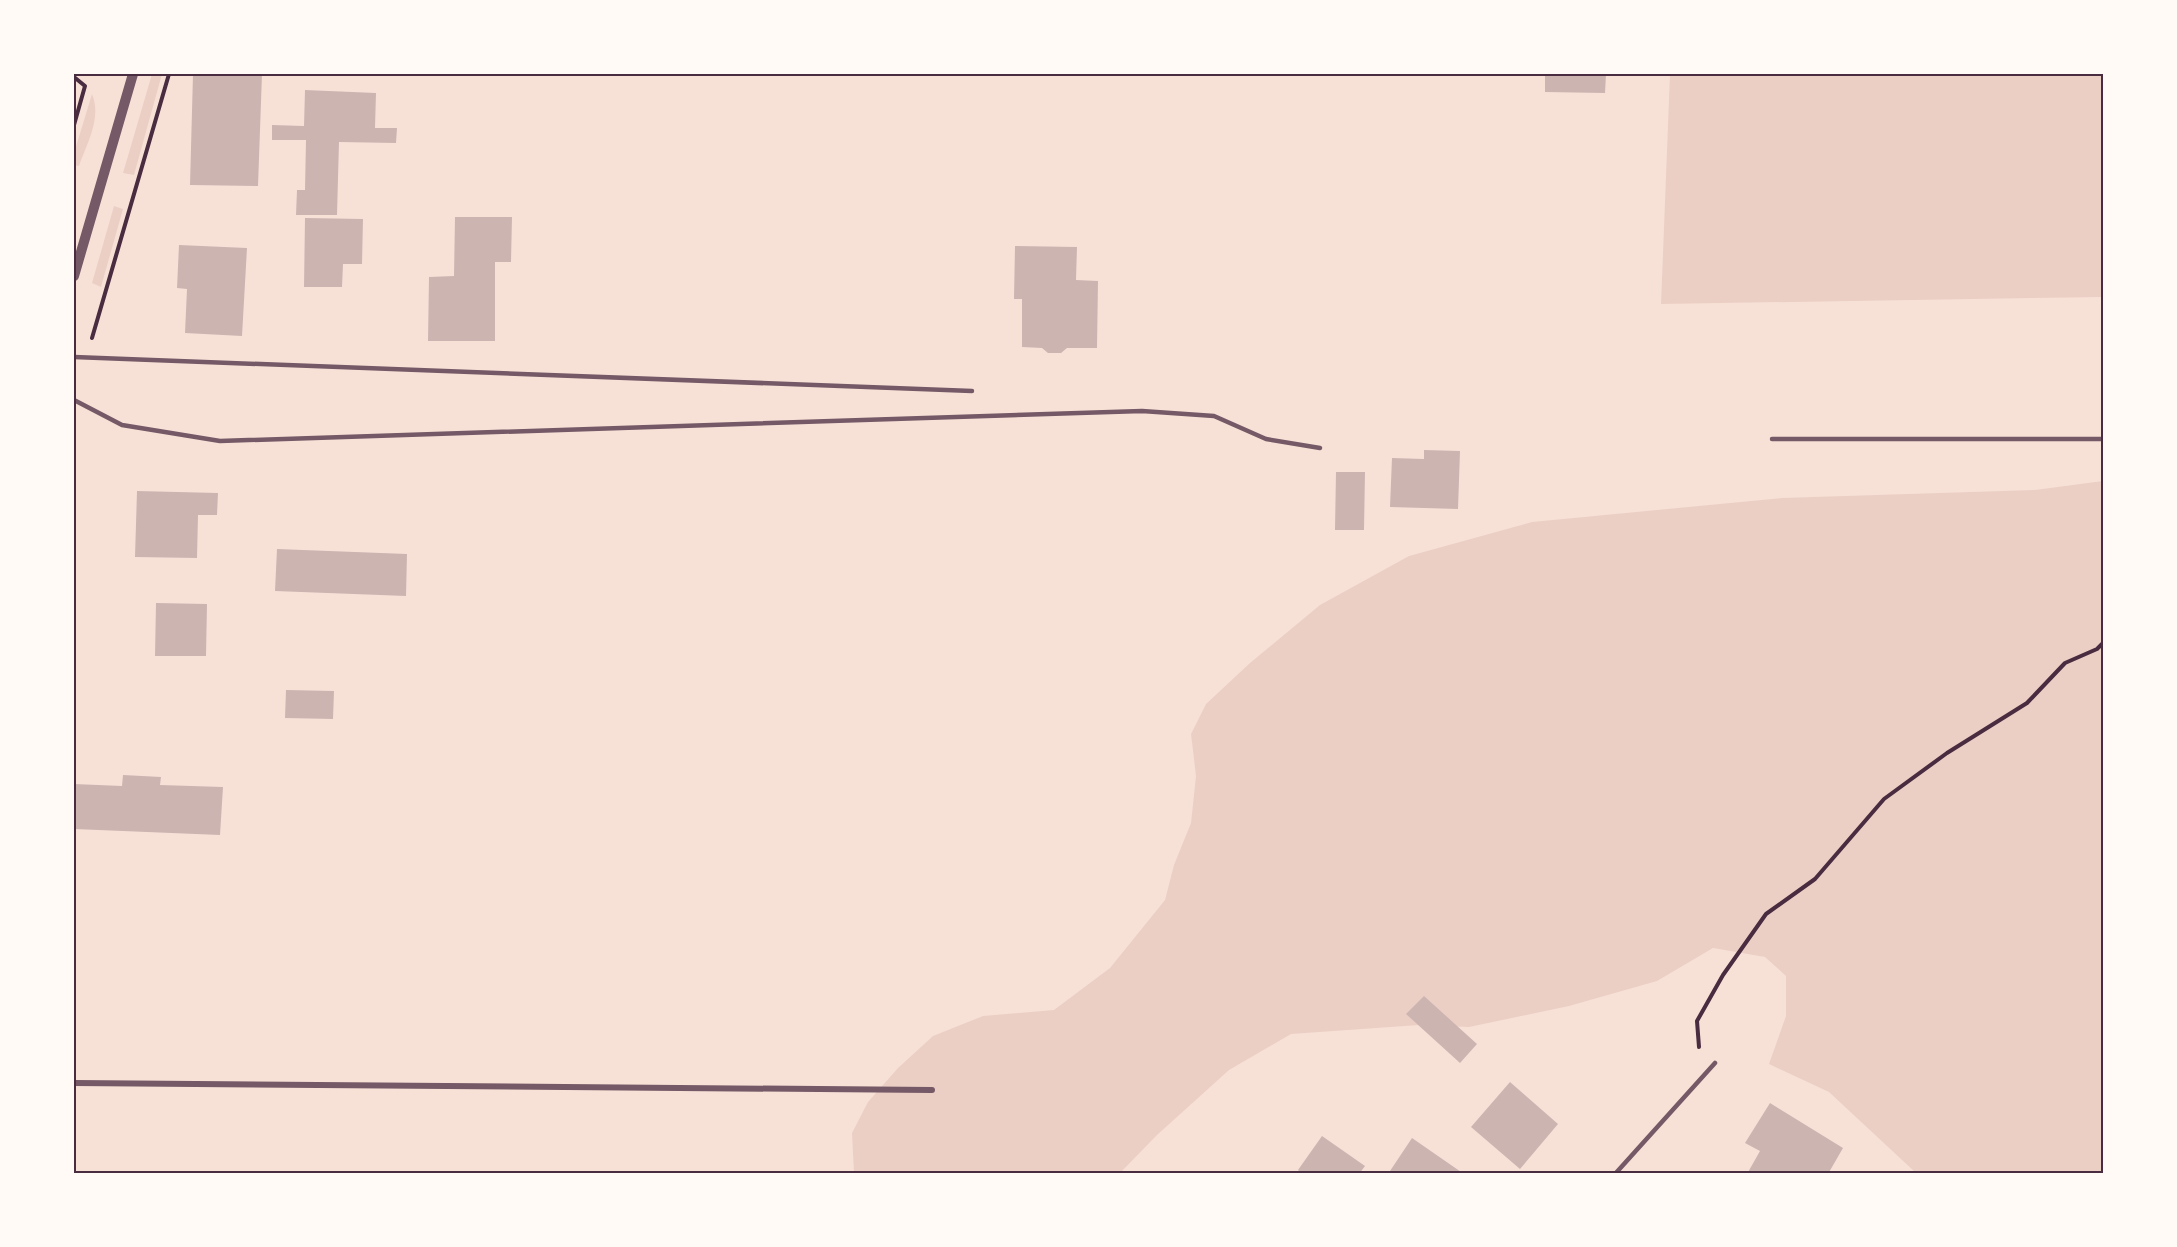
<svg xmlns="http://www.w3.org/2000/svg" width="2177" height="1247" viewBox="0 0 2177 1247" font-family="'Sofia Sans Condensed',sans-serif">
<rect width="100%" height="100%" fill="#f7e1d7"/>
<path fill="#ebcfc5" d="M152,74H162L134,175L123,173Z
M1670,74H2103V297L1661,304Z
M92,94C102,118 87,143 79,166L74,165V153Z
M114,206L123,209L101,287L92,283Z
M2103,481V1173H1916L1829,1092L1769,1064L1786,1016V976L1765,957L1713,948L1657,981L1569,1006L1469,1027L1419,1025L1291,1034L1229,1070L1157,1135L1120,1173H854L852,1133L868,1102L898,1068L933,1036L983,1016L1054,1010L1110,968L1165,900L1174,865L1191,823L1196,776L1191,734L1206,704L1250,663L1320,605L1409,556L1532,522L1782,498L2035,490Z"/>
<path fill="#ccb4b1" d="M193,74H262L258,186L190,185Z
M1545,74H1606L1605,93L1545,92Z
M305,90L376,93L375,128H397L396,143L339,142L337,215H296L297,190H305L306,140H272V125L304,126Z
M455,217H512L511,262H495V341H428L429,277L454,276Z
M305,218L363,219L362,264H343L342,287H304Z
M179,245L247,248L242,336L185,333L187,289L177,288Z
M1015,246L1077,247L1076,280L1098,281L1097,348H1067L1061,353H1048L1042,348L1022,347V299H1014Z
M1424,450L1460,451L1458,509L1390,507L1392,458L1424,459Z
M1336,472H1365L1364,530H1335Z
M137,491L218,493L217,515H198L197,558L135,557Z
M277,549L407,554L406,596L275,591Z
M156,603L207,604L206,656H155Z
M286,690L334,691L333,719L285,718Z
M123,775L161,777L160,785L223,787L220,835L74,829V784L122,786Z
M1424,996L1477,1044L1460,1063L1406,1014Z
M1510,1082L1558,1124L1520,1169L1471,1127Z
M1770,1103L1843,1148L1828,1174H1747L1760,1151L1745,1143Z
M1322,1136L1365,1166L1359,1174H1302L1298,1170Z
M1412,1138L1464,1174H1388Z"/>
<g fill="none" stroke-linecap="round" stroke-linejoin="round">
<path stroke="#4a2c40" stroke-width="4" d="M74,77L85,86L74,125
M92,338L169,74
M1699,1047L1697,1021L1723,975L1766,914L1815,879L1884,799L1947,753L2027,703L2065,663L2097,649L2104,642"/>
<path stroke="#755966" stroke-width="4.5" d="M74,357L972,391
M74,400L122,425L220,441L1142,411L1214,416L1266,439L1320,448
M1772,439H2104
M1615,1174L1715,1063"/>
<path stroke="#755966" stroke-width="6" d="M74,1083L932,1090"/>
<path stroke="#755966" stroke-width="10" d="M74,276L133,74"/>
</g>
<rect width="2177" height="1247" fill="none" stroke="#fffaf5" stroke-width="150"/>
<rect x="75" y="75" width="2027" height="1097" fill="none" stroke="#4a2c40" stroke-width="2"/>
</svg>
